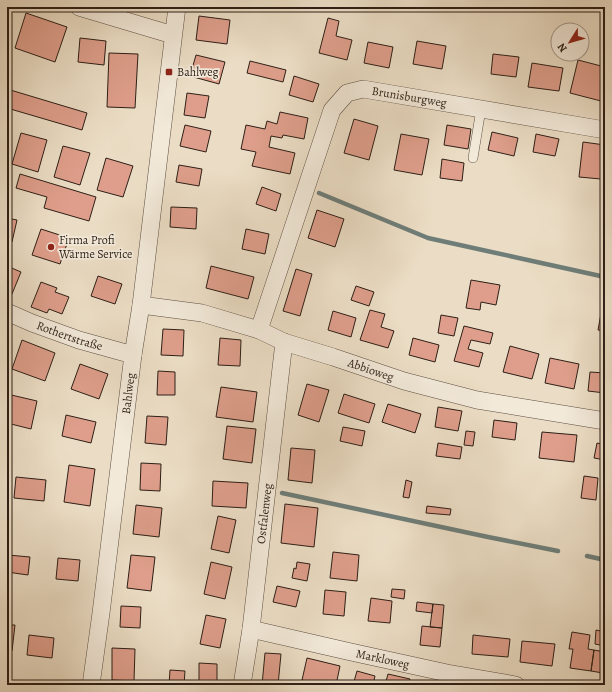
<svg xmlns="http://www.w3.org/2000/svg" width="612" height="692" viewBox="0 0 612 692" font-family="Alegreya,serif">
<rect width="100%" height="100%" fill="#ebddc5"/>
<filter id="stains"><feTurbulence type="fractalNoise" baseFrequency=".005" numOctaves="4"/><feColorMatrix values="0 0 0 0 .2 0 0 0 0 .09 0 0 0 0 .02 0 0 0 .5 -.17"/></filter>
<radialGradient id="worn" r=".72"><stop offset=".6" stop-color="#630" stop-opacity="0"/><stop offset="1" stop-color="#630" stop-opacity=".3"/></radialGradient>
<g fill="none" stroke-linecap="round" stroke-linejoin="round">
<path stroke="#6e7d78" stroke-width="4.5" d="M319,193L428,238L605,277
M282,493L488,537L558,551
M587,556L605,560"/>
</g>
<path fill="#de9e8b" stroke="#2d1f16" d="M26,13L67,27L55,62L15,48Z
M199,16L230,20L227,44L196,40Z
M328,18L339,21L336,36L352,40L347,60L319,53Z
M80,38L106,41L104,65L78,62Z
M417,41L446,46L442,69L413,64Z
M368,42L393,47L389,68L364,63Z
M109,53L138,54L135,108L107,107Z
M493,54L519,57L516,77L491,74Z
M196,55L225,62L219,84L190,76Z
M578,60L605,67V86L601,101L570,93Z
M250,61L286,70L283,82L247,73Z
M532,63L563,68L559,91L528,87Z
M294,76L319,84L313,102L289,95Z
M7,89L87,113L82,130L7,108Z
M187,93L209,96L205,118L184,115Z
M280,112L308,118L304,139L283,135L282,138L271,136L269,147L295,153L290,174L252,166L256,152L241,149L246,125L265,129L267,121L277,124Z
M354,119L378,126L369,160L344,153Z
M185,125L211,131L206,152L180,146Z
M447,125L471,129L468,149L444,145Z
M492,132L518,138L514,156L488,150Z
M21,133L47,140L38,172L12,164Z
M401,134L429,139L422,175L394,170Z
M536,134L559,139L555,156L533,152Z
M583,142L605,145L601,179L579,177Z
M63,146L90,153L80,185L54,177Z
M106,158L133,166L123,197L97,190Z
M442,159L464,163L462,181L440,178Z
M179,165L202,169L199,186L176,182Z
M20,174L96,197L89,221L44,208L47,197L16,188Z
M262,187L281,194L276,211L256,204Z
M171,207L197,208L196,229L170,227Z
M317,210L344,219L335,247L308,238Z
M7,218L17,220L12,242L7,241Z
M41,229L69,238L60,264L32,255Z
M246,229L269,234L265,254L242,249Z
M7,266L21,272L12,294L7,292Z
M211,266L254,277L248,299L206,288Z
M296,269L312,274L300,316L283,311Z
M98,276L122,284L115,304L91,296Z
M471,280L500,285L496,305L481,302L480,310L466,308Z
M41,282L57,288L55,292L69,297L62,314L49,309L47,313L31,307Z
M356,286L374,292L369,306L351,300Z
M602,308L605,309V331L598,330Z
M370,310L385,314L381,327L394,331L388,348L360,340Z
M333,311L356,318L351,337L328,330Z
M441,315L458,318L454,336L438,333Z
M464,326L493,333L490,344L471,340L468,349L483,353L479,367L454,361Z
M163,329L184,330L183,356L161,355Z
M220,338L241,340L240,366L218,365Z
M413,338L439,345L435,362L409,355Z
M22,340L55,353L45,381L12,369Z
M510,346L539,354L532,379L503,372Z
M550,358L579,364L574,389L545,383Z
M80,364L108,374L99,399L71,389Z
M158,371L175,372V395H157Z
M590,372L605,373V393L588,391Z
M307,384L329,390L319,422L298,415Z
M221,387L257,392L253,422L216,417Z
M7,394L37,401L31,429L7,423Z
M344,394L375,404L369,423L338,413Z
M388,404L421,414L415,433L382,422Z
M438,407L462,411L458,431L435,427Z
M66,415L96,422L91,443L62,436Z
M147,416L168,417L166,445L145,443Z
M494,420L517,423L515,440L492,437Z
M227,426L256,429L252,463L223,459Z
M343,427L365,431L362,446L340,441Z
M466,431L475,432L473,446L464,445Z
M542,432L577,435L574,462L539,458Z
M438,443L462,447L460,459L436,456Z
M597,443L605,445V460L594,458Z
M291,448L315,450L312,483L288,480Z
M141,463L161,464L160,491L140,490Z
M69,465L95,469L90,506L64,502Z
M584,476L598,478L596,500L581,498Z
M16,477L46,480L44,501L14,498Z
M406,480L412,482L409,498L403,497Z
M213,481L248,483L246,508L212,506Z
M285,504L318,508L314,547L281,543Z
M136,505L162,508L159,537L133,534Z
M427,506L451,509L450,515L426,513Z
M218,516L236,520L229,553L211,549Z
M333,552L359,555L357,581L330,578Z
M8,555L30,557L28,575L7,572Z
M131,555L155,557L151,591L127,588Z
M58,558L80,560L78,581L56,579Z
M211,562L232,567L225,599L204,594Z
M297,562L310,564L307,581L292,578L294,568L296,569Z
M277,586L300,591L296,607L273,602Z
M392,589L405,590L404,599L391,597Z
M325,590L346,592L344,616L323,614Z
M371,598L392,601L390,623L368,621Z
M417,602L433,604L432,613L416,611Z
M433,604L444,605L442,628L430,627Z
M121,606L141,607L140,628L120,627Z
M206,615L226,619L220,648L200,644Z
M7,625H15L12,651H7Z
M422,626L442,628L440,647L420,645Z
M596,630L605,632V646L595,644Z
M572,632L590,635L588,649L594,650L591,671L570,668L573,649H569Z
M29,635L54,638L52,658L27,655Z
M473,635L510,639L508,657L472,654Z
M522,641L555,644L552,666L520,662Z
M112,648L135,649L134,681L112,680Z
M594,650L605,652L603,673L591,671Z
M265,653L281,654L278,685H262Z
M307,658L340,666L336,685H316V683L302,680Z
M199,663L217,664V685H199Z
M170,670L185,671L184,685H169Z
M357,671L375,676L373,685H353Z
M388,674L410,679L409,685H385Z"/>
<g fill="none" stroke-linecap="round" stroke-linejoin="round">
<g stroke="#5c4e42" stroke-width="10">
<path id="service" d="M473,158L481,109"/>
</g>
<g stroke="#5c4e42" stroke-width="18">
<g id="minor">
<path d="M79,7L173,35"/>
<path id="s1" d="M141,305L202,313L259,330L284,342L333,357L404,381L477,400L605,421"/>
<path id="s2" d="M7,312L32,323L79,340L133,355"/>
<path id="s3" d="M259,330L332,110L347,93L363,89L605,130"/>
<path id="s4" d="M251,629L351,652L447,673L516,685"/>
<path id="s5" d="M91,685L101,613L133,355L141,305L177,7"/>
<path id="s6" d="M242,685L251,629L284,342"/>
</g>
</g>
<use href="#service" stroke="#f2e9d9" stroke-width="9"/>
<use href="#minor" stroke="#f2e9d9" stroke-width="17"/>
</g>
<g fill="#8f2418" stroke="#f2e9d9" stroke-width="1.5">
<rect x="165" y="68" width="8" height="8" rx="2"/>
<circle cx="51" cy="247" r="4"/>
</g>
<g text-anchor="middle" stroke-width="3.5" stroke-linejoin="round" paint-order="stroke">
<g font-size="12" fill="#2d1f16" stroke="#f2e9d9" text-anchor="start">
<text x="177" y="76">Bahlweg</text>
<text x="59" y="244">Firma Profi<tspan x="59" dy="14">Wärme Service</tspan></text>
</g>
<g font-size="12" fill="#2d1f16" stroke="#f2e9d9">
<text dy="4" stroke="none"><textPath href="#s3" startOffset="318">Brunisburgweg</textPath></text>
<text dy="4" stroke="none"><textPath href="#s2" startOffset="67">Rothertstraße</textPath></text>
<text dy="4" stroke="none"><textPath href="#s1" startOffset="240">Abbioweg</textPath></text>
<text dy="4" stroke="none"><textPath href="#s5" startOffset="294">Bahlweg</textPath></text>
<text dy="4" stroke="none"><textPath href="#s6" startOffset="173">Ostfalenweg</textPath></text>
<text dy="4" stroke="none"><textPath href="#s4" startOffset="135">Markloweg</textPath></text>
</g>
</g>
<rect width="612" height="692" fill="none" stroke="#ebddc5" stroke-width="24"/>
<rect x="8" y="8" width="596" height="676" fill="none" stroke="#2d1f16" stroke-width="2"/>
<rect x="12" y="12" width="588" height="668" fill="none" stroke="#2d1f16"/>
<g transform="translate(570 42) rotate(233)"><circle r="19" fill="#f2e9d9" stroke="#a3988b"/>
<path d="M0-3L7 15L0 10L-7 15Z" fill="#8f2418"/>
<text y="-6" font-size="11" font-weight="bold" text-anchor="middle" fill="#2d1f16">N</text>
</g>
<rect width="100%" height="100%" filter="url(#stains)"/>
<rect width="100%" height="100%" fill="url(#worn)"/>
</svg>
